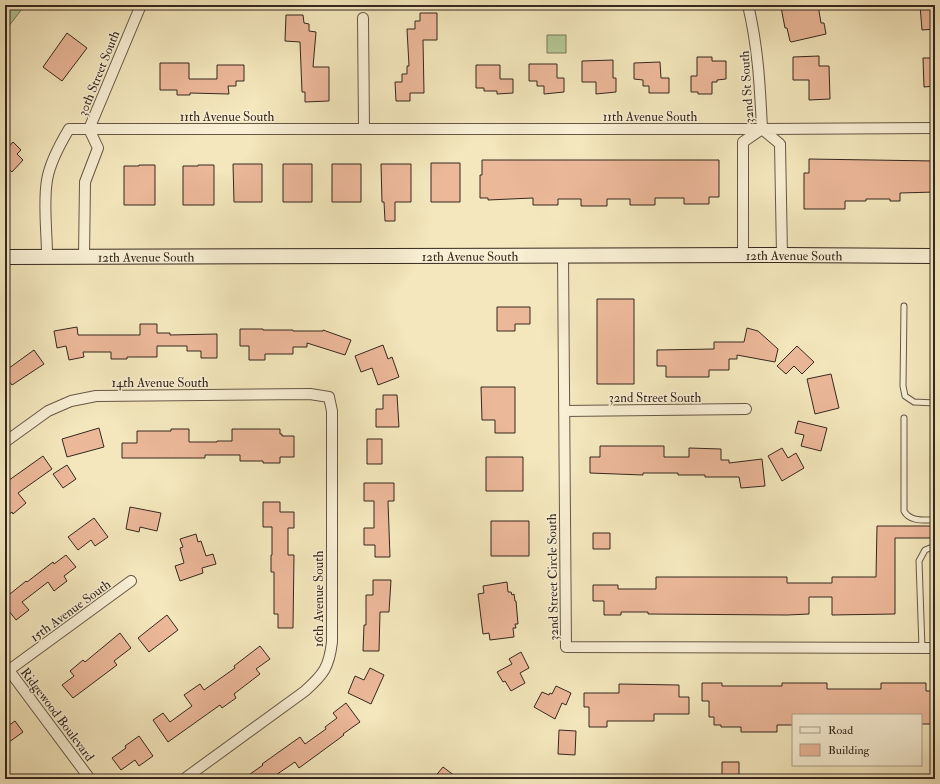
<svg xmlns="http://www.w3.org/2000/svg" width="940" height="784" viewBox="0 0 940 784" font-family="'IM FELL Double Pica',serif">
<rect width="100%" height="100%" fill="#f4e7bd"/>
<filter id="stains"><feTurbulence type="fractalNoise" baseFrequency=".005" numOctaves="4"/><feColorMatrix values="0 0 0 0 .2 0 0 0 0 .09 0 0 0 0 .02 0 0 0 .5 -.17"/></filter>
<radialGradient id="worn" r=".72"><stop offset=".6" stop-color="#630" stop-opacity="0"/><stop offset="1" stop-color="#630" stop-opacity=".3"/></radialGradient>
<path fill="#b5c796" stroke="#76785a" d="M5,5H25L5,31Z
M547,35H566V53H547Z"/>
<path fill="#ecb89a" stroke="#36281e" d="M791,5H799V9L818,5L821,23H824L826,34L791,42L790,41L787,28H785L781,7Z
M920,5H935V29L922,30Z
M420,13H437V40H423L424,93H410V101H396L395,82H402V74H407V66H409L407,29H415V21H420Z
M286,15H303L304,23L309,24V31L316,32L313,67H329V101L305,102V92H302L300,42L285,41Z
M67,33L87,48L62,81L43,67Z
M819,56V66H829L830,99L809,100V80H793V57Z
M697,57H712V61H726V79L717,80V82H712V94H698V92H691V76H697Z
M923,58H935V86L924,87Z
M613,60V78H616V92L596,94V82H582V61Z
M660,62L661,78H669V93H649V86H643V80L634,79V63Z
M160,63H189V79H217V65H244V81H236V86H228L229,94L190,93V95H177V90H160Z
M529,64H557V78H564V92L544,94V86H537V81H529Z
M476,65H500V79H513V93L497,94V91H484V88H476Z
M13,142L21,150L17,154L23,160L12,172L5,165V151Z
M809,159L935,161V192L900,193V201H890V199H866V201H845V209H804V173H809Z
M482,160H719V197H709V204H684V198H655V205H630V199H607V206H581V199H558V205H533V198L488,200V198H480V175H482Z
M431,163H460V202H431Z
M233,164H262V202H234Z
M283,164H312V202H283Z
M332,164H361V202H332Z
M381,164H411V202H395V221H385L384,202H382Z
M139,165H155V205H124V166H139Z
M198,165H214V205H183V166H198Z
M597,299H634V384H597Z
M497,307H530V324H515V331H497Z
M140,324H157V333H170V335L217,334V358H201V351H187V346H157V357H127V359H111V352H83L84,357L69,360L66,346L57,348L54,331L77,327L78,335H140Z
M747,328L758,331L778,349L775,362L737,355V359H729V370H709V377H666V366H657V350L714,349V342H744Z
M240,329H263V330H293V331H323V330L351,340L345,355L307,343V347H293V354H265V360H249V346H240Z
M383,345L388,359L392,357L399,377L378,385L372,368L361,372L355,356Z
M797,346L814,362L802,374L794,366L786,374L777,366Z
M34,350L44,364L12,385L5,376V371Z
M831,374L839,408L815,414L807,379Z
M481,387H515V433H495V420H482Z
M383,395H397L399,427H376V409H383Z
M798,421L827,428L821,451L801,446L804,435L795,433Z
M99,428L104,447L67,457L62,439Z
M171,429H189V442H217V441H232V429H280V434H282V436H294V457H280V463H263V461H240V455H205V458H122V443H137V431H171Z
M367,439H382V464H367Z
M600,446H664V457H689V448L721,449V460H729V463L762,459L765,486L741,488L739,477H705V475H678V473H643V475L590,473V457H600Z
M782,448L788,458L796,453L804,468L782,481L768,456Z
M43,456L52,469L18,493L26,503L13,514L12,512L5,518V483Z
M486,457H523V491H486Z
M67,465L76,479L63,488L53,474Z
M364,483H394V501H388L390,557H375V545H364V528H374V501H364Z
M263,502H280V512H294V528H288V555H294L293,628H278V614H274V572H271V555H272V527H263Z
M130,507L161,513L157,531L140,527L139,532L126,529Z
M94,518L108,537L95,546L91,540L78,550L68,537Z
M491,521H529V556H491Z
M877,526H935V538H895V614L832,615V597H809V614L787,615L648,614V612H621V615H604V601H593V585H618V589H656V577H787V583H832V577H876Z
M593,533H610V549H593Z
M196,534L198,542L201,541L206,556L213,554L216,564L202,568L203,573L180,581L175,566L184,563L180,548L183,547L180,539Z
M66,555L76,567L64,576L67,581L54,591L48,582L22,602L29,610L16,620L5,606V598L26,581L27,582L53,562L54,564Z
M373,580H391L389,612H380L379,651H363L364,625H366V595H373Z
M507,582L508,592H511L512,595L514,594L515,601H516L518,624H515L516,628H513L514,637L490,640L489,633L483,634L478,594L484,593L483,586Z
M167,615L178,630L149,652L138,638Z
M120,633L131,648L114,661L117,665L73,698L62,685L74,676L70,671L83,660L85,662Z
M260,646L270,659L256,669L260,674L234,694L236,698L222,708L220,705L168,742L153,720L163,713L170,722L192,706L184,695L200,684L204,690L235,668L234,666Z
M521,652L529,668L520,673L525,683L511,691L505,681L503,682L497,672L512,664L509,659Z
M370,668L384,675L371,704L348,693L355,676L364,680Z
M702,683H722V686H782V683H827V689H881V683H926V691H935V724H921V715H793V725H777V732H741V727H721V725H714V717H709V701H702Z
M619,684L679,685V697H689V714H654V721H607V727H589V707H584V693H619Z
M556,686L571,693L566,705L562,703L555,719L534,707L542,692L549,695L550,693L552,694Z
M346,703L360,722L343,734L344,735L299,768L295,762L270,779H243L263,765L262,764L300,737L305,744L326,729L325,727L337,718L333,713Z
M15,721L23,732L5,745V728Z
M559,730L576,731L575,755L558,754Z
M139,736L153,756L139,766L135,760L121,770L112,758L126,748L125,746Z
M722,762H739V777H722Z
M443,767L459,779H433Z"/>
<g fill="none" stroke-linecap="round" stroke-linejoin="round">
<g stroke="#665846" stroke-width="7">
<path id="lane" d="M904,306L903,386L905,396L914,402L935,403
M904,418V511C910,522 924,520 935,520
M922,648L919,561L925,550L935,546"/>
</g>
<g stroke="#665846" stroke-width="12">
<path id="street" d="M748,5C758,47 760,86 762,129L780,144L782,255
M363,18L364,129
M743,255V142L762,129
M47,256C47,231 43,204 47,180C50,162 60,144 69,129H762L935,128
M84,256L85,182L98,148L89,129L141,5
M563,256L566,647L935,648
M564,411L746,409
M5,442L48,411L71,401L96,396L310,394L329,397L332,411V642C329,667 324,674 305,691L184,779
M5,665L90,779
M5,673L131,581"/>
</g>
<g stroke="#36281e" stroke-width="16">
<g id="secondary">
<path id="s1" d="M5,257L782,255L935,256"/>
</g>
</g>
<use href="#lane" stroke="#f8efd4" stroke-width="5"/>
<use href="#street" stroke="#f8efd4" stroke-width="10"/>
<use href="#secondary" stroke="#f8efd4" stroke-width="14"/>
</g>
<g text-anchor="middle" stroke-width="3" stroke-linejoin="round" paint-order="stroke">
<g font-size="13" fill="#36281e" stroke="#f8efd4">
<text transform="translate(98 73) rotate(-68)" y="5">30th Street South</text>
<text transform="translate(746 87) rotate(-94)" y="5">32nd St South</text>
<text x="227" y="121">11th Avenue South</text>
<text x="650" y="121">11th Avenue South</text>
<text dy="5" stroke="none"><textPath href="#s1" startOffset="141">12th Avenue South</textPath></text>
<text dy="5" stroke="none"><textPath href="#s1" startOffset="465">12th Avenue South</textPath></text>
<text dy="5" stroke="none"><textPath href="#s1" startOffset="789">12th Avenue South</textPath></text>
<text x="160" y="387">14th Avenue South</text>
<text x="655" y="402">32nd Street South</text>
<text transform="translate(552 577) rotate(-91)" y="5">32nd Street Circle South</text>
<text transform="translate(318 599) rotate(-90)" y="5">16th Avenue South</text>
<text transform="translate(70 610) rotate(-36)" y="5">15th Avenue South</text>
<text transform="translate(58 714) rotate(53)" y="5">Ridgewood Boulevard</text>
</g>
</g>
<rect width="940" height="784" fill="none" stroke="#f4e7bd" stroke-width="20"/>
<rect x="6" y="6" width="928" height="772" fill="none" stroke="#36281e" stroke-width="2"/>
<rect x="10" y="10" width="920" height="764" fill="none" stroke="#36281e"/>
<rect x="792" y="714" width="130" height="52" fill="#f8efd4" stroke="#aa9f8b"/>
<rect x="800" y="727" width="20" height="6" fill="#f8efd4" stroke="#aa9f8b"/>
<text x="828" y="734" font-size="12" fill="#36281e">Road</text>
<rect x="800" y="744" width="20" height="12" fill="#ecb89a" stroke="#aa9f8b"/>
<text x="828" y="754" font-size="12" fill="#36281e">Building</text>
<rect width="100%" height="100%" filter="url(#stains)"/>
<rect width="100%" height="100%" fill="url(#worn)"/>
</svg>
